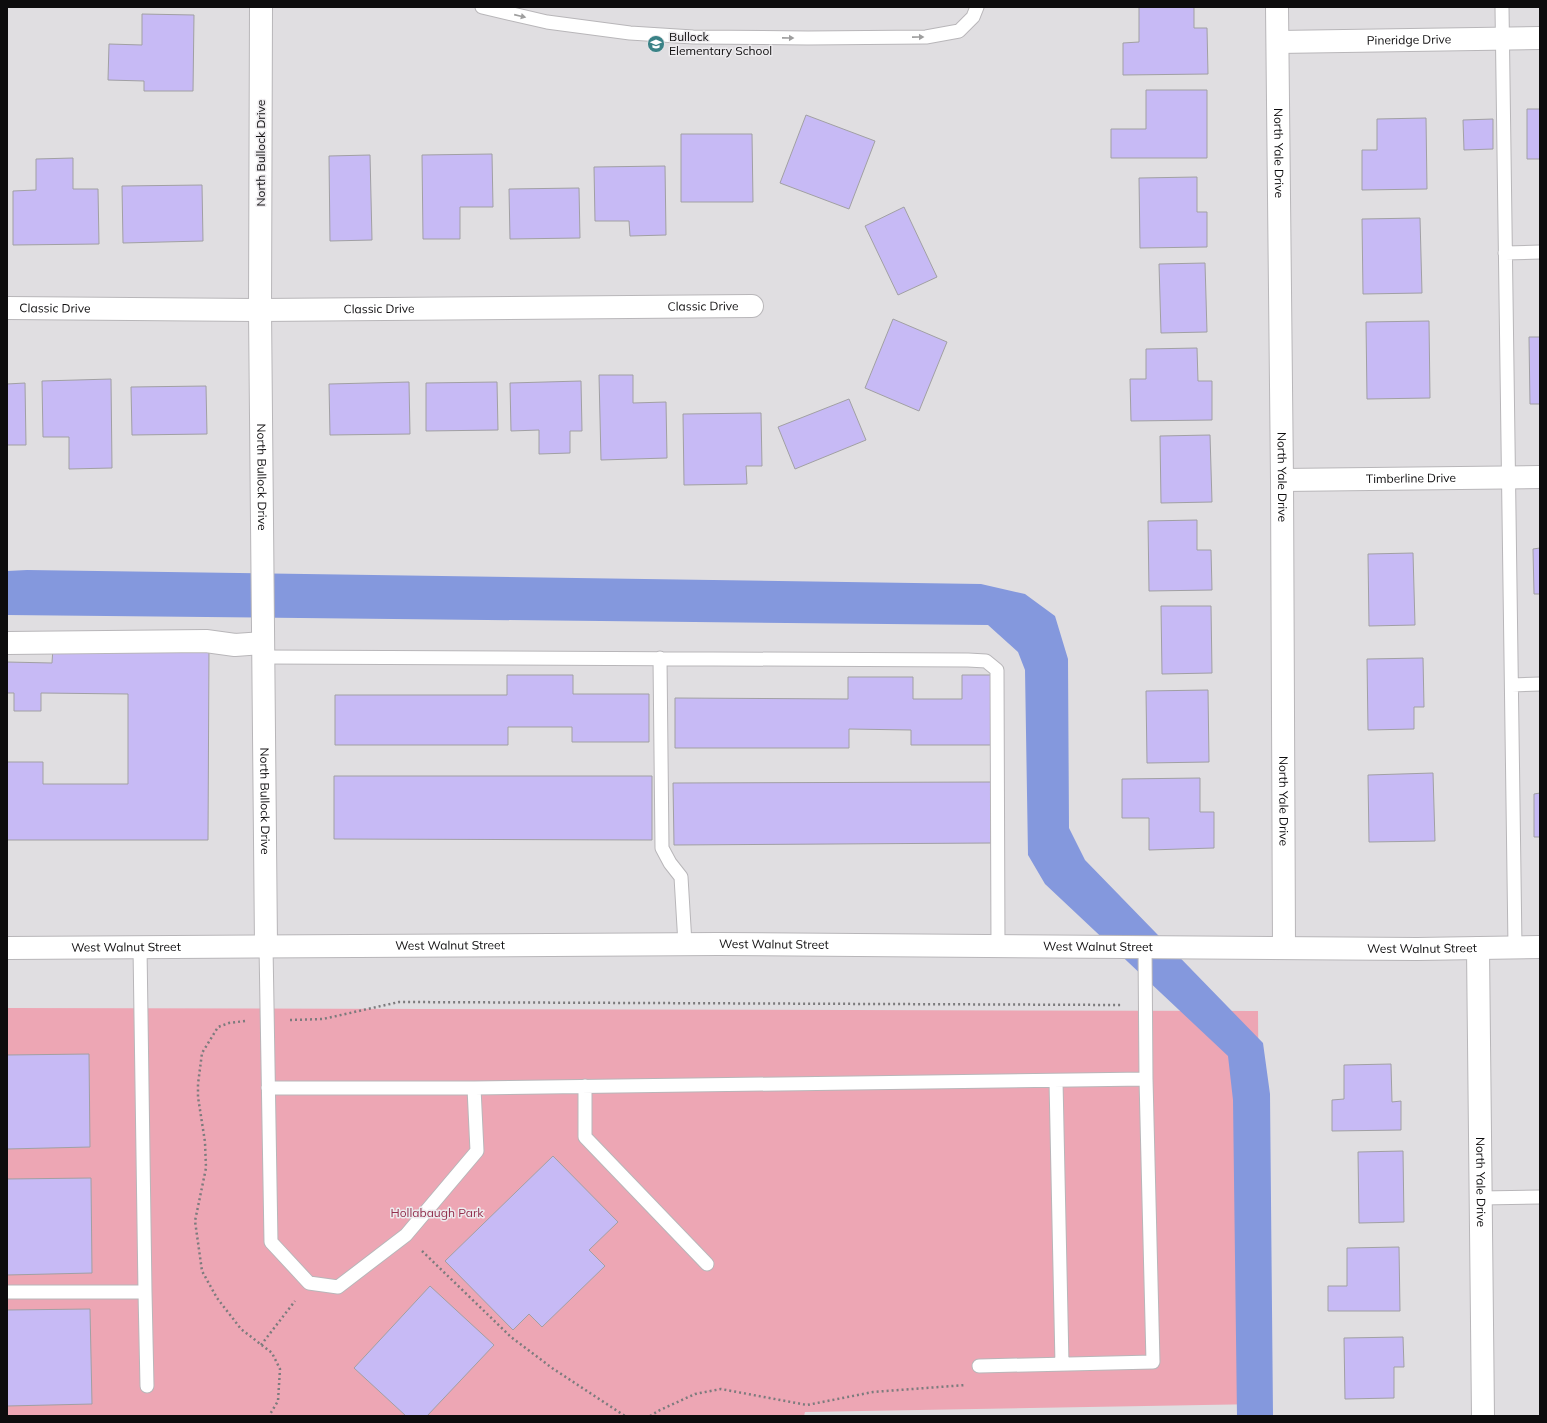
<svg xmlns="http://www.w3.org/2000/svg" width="1547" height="1423" viewBox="0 0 1547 1423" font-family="Mulish,sans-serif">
<rect width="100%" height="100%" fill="#e0dee1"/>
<path fill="#eda6b4" d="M7,1008L1258,1011L1261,1404L805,1412L804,1416H7Z"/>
<path fill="#8498dd" d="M27,570L981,584L1025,594L1055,616L1068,659L1069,828L1085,860L1263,1043L1270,1094L1273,1416H1237L1233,1100L1228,1056L1045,884L1028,855L1025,670L1018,652L988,625L7,615V571Z"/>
<path fill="#c7baf5" stroke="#a1a0a3" d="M1139,7H1194V28H1207L1208,74L1123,75V43L1139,42Z
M142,14L194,15L193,91H144V81L108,80L109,44L142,45Z
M1146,90H1207V158H1111V129H1146Z
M1527,109H1540V159H1527Z
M806,115L875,141L849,209L780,183Z
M1426,118L1427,189L1362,190V150H1377V119Z
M1493,119V149L1464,150L1463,120Z
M681,134H752L753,202H681Z
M492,154L493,207H460V239H423L422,155Z
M370,155L372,240L330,241L329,156Z
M73,158V189H98L99,244L13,245V191L36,190V159Z
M665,166L666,235L630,236L629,221H595L594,167Z
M1197,177V212H1207V247L1140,248L1139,178Z
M202,185L203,241L123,243L122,186Z
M579,188L580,238L510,239L509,189Z
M904,207L937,277L898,295L865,226Z
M1420,218L1422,293L1363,294L1362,219Z
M1205,263L1207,332L1161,333L1159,264Z
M893,319L947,342L919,411L865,388Z
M1429,321L1430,398L1367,399L1366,322Z
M1529,337H1540V404H1530Z
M1197,348L1198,381H1212V420L1131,421L1130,379H1146V349Z
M599,375H633V403L666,402L667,458L601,460Z
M111,379L112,468L69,469V437H43L42,381Z
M581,381L582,431H570V453L539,454V430L511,431L510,383Z
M409,382L410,434L330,435L329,384Z
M497,382L498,430L426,431V383Z
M25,383L26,445H7V384Z
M206,386L207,434L132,435L131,387Z
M849,399L866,440L795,469L778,427Z
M761,413L762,466H746L747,484L684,485L683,414Z
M1210,435L1212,502L1161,503L1160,436Z
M1197,520V550H1211L1212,590L1149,591L1148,521Z
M1540,548V594H1534L1533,549Z
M1413,553L1415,625L1369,626L1368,554Z
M1161,606H1211L1212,673L1162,674Z
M7,647V662L52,663L53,647H209L208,840H7V762H43V784H128V694L41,693V711H14V693H7Z
M1423,658L1424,707H1414V729L1368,730L1367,659Z
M507,675H573V694H649V742H572V727H508V745H335V695H507Z
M962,675H991V745H911V730L849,729V748H675V698L848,699V677H913V699H962Z
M1208,690L1209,762L1147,763L1146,691Z
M1433,773L1435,841L1369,842L1368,775Z
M334,776H652V840L334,839Z
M1200,778V812H1214V848L1149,850V818H1122V779Z
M991,782V843L674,845L673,783Z
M1540,793V837H1534V794Z
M89,1054L90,1147L7,1149V1055Z
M1391,1064L1392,1102L1401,1101V1130L1332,1131V1100L1344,1099V1065Z
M1403,1151L1404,1222L1359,1223L1358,1152Z
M553,1156L618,1222L589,1250L605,1266L542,1327L529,1314L513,1330L445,1261Z
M91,1178L92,1273L7,1275V1179Z
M1399,1247L1400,1311H1328V1286H1347V1248Z
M430,1286L494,1345L427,1416H406L354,1368Z
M90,1309L92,1404L7,1406V1310Z
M1403,1337L1404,1367H1394V1398L1345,1399L1344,1338Z"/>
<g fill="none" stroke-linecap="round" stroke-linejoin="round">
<g stroke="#b8b6b9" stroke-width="15">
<path id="lane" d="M482,7L547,22L630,33L693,37L808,38L926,37L959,31L973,17L977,7
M1502,7L1515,947
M1505,253L1540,252
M263,657L968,660L986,661L997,670L998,946
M660,658L662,848L670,863L681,877L685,944
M1512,685L1540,684
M266,946L271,1242L309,1283L338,1287L406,1235L477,1151L474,1088H268
M1145,948L1146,1079
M1056,1081L1062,1364
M585,1086V1137L707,1264
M474,1088L1146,1079L1153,1362L979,1366
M1481,1198L1540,1197
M7,1292H145L140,947
M145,1292L147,1386"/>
</g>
<g stroke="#b8b6b9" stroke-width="24">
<g id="street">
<path id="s1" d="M261,7L260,310L266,946"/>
<path id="s2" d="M1277,7L1282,480L1284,947"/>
<path id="s3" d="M1278,42L1540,38"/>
<path id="s4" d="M7,308L260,310L752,306"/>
<path id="s5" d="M1282,480L1540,477"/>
<path d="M7,643L206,641L235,645L263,643"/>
</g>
</g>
<g stroke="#b8b6b9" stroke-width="24">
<g id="secondary">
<path id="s6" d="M7,948L718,944L1417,949L1540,947"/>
<path id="s7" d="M1478,948L1483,1416"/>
</g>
</g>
<path stroke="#7c7b7d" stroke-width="2.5" stroke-dasharray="2 3" stroke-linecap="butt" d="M290,1020L323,1019L399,1002L1123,1005
M245,1021L229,1023L218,1027L202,1053L198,1084V1097L205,1142L206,1168L195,1221L202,1271L217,1298L241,1329L272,1353L280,1369L278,1401L269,1416
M422,1251L511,1337L552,1368L625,1416
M261,1345L295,1301
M650,1416L660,1410L695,1394L721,1389L807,1405L873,1392L966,1385"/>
<use href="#lane" stroke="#fff" stroke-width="13"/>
<use href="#street" stroke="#fff" stroke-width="22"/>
<use href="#secondary" stroke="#fff" stroke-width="22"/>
</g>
<defs><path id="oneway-solid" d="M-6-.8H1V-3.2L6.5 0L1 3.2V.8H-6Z"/></defs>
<g fill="#9e9e9e">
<use href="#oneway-solid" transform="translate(520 16) rotate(13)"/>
<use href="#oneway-solid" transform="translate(918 37) rotate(-1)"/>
<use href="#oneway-solid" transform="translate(788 38) rotate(1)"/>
</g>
<defs>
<g id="school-disc" transform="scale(0.9)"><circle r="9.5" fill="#3a8286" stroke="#edebee"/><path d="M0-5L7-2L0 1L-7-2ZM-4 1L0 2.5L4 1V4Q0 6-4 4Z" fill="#fff"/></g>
</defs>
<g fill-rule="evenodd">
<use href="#school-disc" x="656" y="44"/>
</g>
<g text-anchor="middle" stroke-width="3" stroke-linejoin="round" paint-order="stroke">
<g font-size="12" fill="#0d0c0d" stroke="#edebee" text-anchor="start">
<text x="669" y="41">Bullock<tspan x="669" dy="14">Elementary School</tspan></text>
</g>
<g font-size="12" fill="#0d0c0d" stroke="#edebee">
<text dy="4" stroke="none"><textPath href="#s3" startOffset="131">Pineridge Drive</textPath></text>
<text transform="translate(261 153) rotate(-90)" y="4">North Bullock Drive</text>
<text dy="4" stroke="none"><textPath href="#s2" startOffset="146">North Yale Drive</textPath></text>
<text dy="4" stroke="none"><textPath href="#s4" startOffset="696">Classic Drive</textPath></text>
<text dy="4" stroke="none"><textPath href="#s4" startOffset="48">Classic Drive</textPath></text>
<text dy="4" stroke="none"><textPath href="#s4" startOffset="372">Classic Drive</textPath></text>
<text dy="4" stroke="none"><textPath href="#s1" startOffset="470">North Bullock Drive</textPath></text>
<text dy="4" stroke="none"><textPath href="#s2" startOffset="470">North Yale Drive</textPath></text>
<text dy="4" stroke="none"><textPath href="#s5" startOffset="129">Timberline Drive</textPath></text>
<text dy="4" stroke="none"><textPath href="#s1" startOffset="794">North Bullock Drive</textPath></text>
<text dy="4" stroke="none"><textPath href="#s2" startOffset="794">North Yale Drive</textPath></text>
<text dy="4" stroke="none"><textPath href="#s6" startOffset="767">West Walnut Street</textPath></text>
<text dy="4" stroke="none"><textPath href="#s6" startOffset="443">West Walnut Street</textPath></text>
<text dy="4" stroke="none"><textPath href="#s6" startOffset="119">West Walnut Street</textPath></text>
<text dy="4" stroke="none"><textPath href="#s6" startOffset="1091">West Walnut Street</textPath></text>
<text dy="4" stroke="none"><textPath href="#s6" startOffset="1415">West Walnut Street</textPath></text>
<text dy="4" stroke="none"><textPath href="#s7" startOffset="234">North Yale Drive</textPath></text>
</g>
<g font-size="12" fill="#922f4d" stroke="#edebee">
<text x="437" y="1217">Hollabaugh Park</text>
</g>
</g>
<rect width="1547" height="1423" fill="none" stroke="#0d0c0d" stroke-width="16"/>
</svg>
